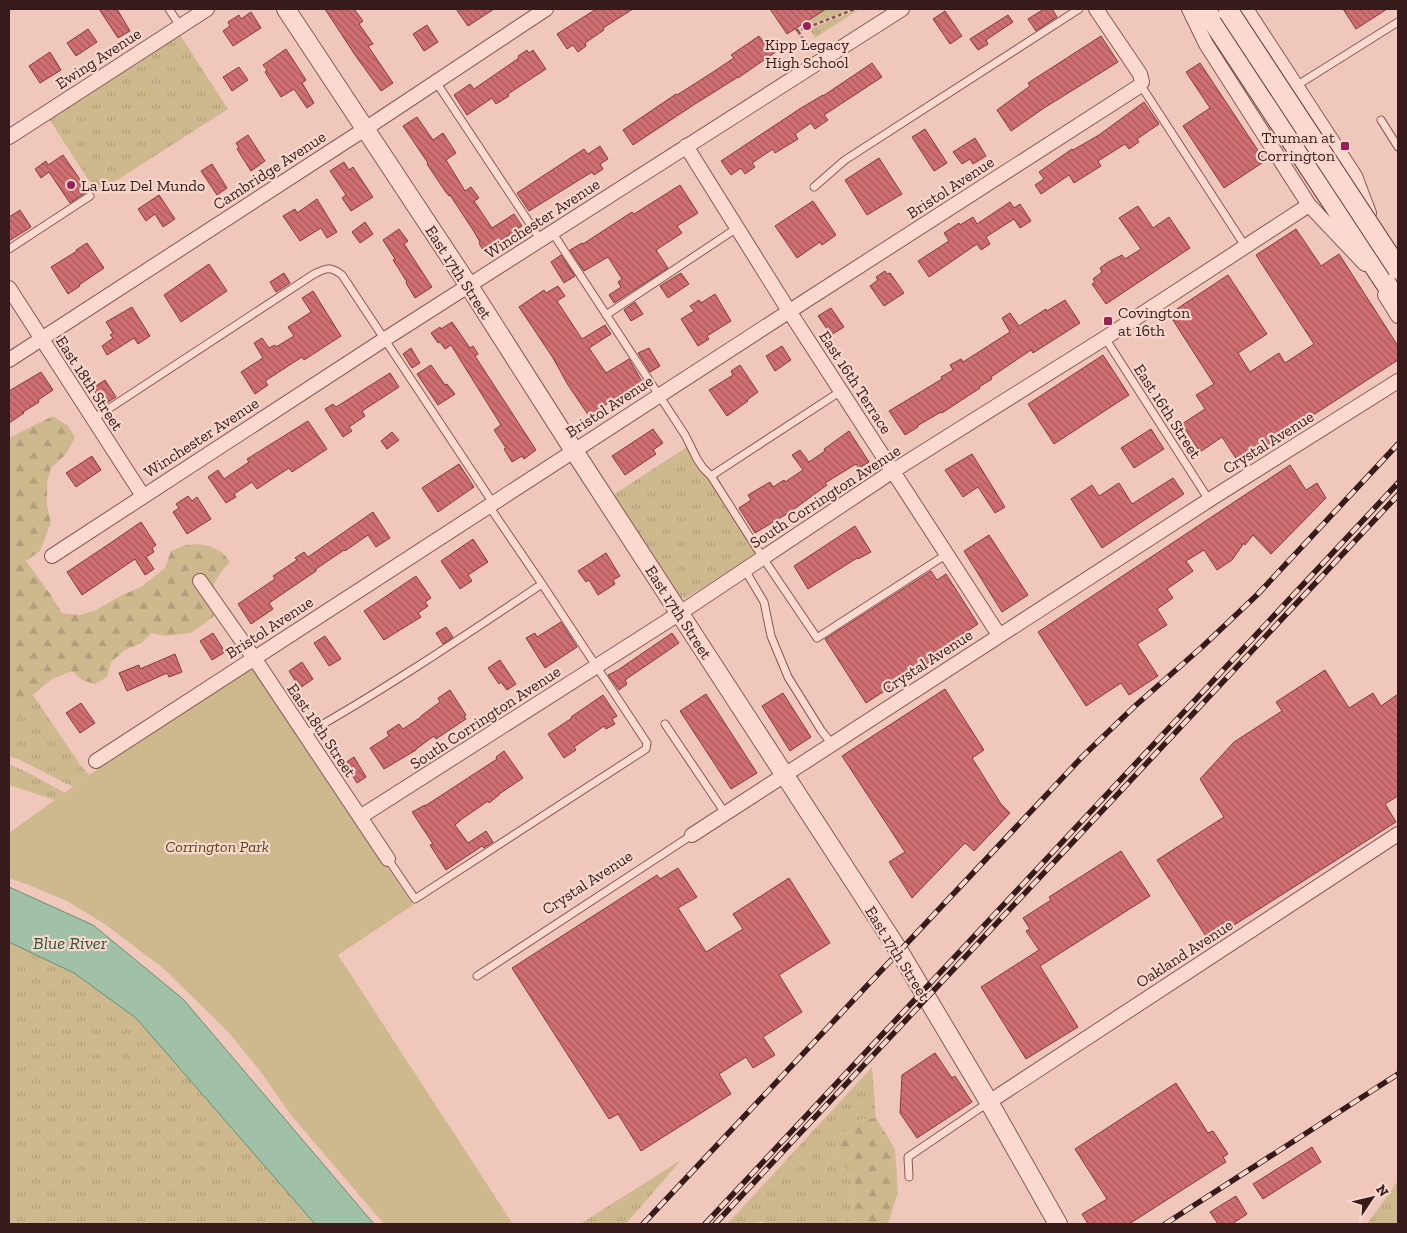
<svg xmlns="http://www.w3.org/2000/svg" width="1407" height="1233" viewBox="0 0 1407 1233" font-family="'Zilla Slab',serif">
<defs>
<pattern id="grass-tufts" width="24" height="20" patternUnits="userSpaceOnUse" patternTransform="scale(1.25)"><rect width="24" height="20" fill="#ceb98f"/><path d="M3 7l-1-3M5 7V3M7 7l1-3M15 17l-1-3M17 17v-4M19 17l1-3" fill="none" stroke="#b29e7b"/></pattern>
<pattern id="forest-firs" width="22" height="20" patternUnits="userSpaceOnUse" patternTransform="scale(1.25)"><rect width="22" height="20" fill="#ceb98f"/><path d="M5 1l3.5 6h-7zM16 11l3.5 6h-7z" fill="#b29e7b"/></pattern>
<pattern id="building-back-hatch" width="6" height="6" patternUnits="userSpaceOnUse" patternTransform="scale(1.25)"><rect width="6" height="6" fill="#d06f72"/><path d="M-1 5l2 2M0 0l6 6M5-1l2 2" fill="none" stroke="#aa5a5d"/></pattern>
</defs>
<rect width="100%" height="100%" fill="#f0c8bb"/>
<path fill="url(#grass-tufts)" d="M826,9H851L808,25L806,22Z
M860,9L815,38L809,29Z
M180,35L228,109L97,193L49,119Z
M687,447C693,459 697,469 708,479L756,554L686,598H682L678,596L613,495Z
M33,695L81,766L89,775L73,787L18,759L9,756V716L18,718Z
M9,764L33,775L65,793L55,800L9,785Z
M9,942L74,973L136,1018L315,1224H9Z
M872,1067L876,1118L858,1120L838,1156L855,1181L852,1211L845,1224H766L762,1221L750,1224H727Z
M681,1160L626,1224H580Z
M1398,1181V1224H1367Z"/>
<path fill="url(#forest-firs)" d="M53,416L68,426L75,437L67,453L51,468L47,483V505L51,523L40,551L26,561L50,594L62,613L80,615L96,610L122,595L141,587L165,568L171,551L186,545L198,544L209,546L222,552L230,562L220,573L214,584V616L191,633L166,636L151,633L142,643L125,650L111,662L107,677L95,684L82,680L72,671L52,679L33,695L29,710L18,718L9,716V440L11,437Z
M876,1118L895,1149L898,1192L888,1224H845L852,1211L855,1181L838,1156V1136L858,1120Z"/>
<path fill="#ceb98f" d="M246,670H253L260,674L413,905L338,955L513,1224H384L290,1114L260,1071L229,1033L164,969L106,925L67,901L31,886L9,878V833L99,768Z"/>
<path fill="#a0c0a8" stroke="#678e73" d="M9,887L93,925L183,999L374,1224H315L136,1018L74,973L9,942Z"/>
<path fill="url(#building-back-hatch)" stroke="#88393d" d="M99,9H117L130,31L118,38Z
M325,9H354L363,21L359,24L373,44L368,46L393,83L381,91L355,55Z
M456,9H494L468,26Z
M596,9H633L603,28L604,30L585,43L586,46L578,52L573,45L567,49L557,34Z
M770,9H826L787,34Z
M1044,9H1052L1057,17L1036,31L1028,19Z
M1343,9H1387L1356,29Z
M945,11L962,36L950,44L933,19Z
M251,12L261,28L233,46L223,31L230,26L228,22L239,15L241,19Z
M1008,15L1013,22L986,40L988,44L978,50L970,39Z
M427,25L438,42L424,51L413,34Z
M88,29L97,42L76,56L67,43Z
M759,36L765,44L770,41L777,51L738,78V77L695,104L633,145L623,130L676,94L677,95L710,74L734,58L731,55Z
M1101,36L1118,62L1044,108L1011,131L997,110L1030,86L1028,83Z
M286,49L306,80L302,83L314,103L307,108L294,89L281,97L265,72L267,70L263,65Z
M527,50L529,53L533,50L546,69L508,94L509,96L496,104L492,98L467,115L454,95L470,84L474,89L519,58L518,56Z
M50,52L61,70L40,83L29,66Z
M872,63L882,77L824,115L828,120L815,129L811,123L795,134L798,139L775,153L773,149L752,163L755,167L745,174L741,168L731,175L721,161L801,108L823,95V96Z
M1200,63L1265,161L1224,188L1183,126L1210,108L1186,72Z
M239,67L248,80L232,91L223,77Z
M1144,102L1159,124L1137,139L1139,142L1129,149L1125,144L1098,161L1101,166L1074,183L1069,175L1041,194L1035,185L1044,179L1039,172L1072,149L1073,150L1099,135Z
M417,117L433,140L443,133L456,153L446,160L465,191L471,187L479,198L474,201L492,228L514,214L522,226L484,252L479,243L480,242L473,230L450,195L449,196L445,191L427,164L428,163L403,126Z
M925,129L947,163L934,171L912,137Z
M248,135L265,161L251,171L237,149L239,148L236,143Z
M975,138L986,156L973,164L970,159L962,164L953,152Z
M600,146L608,159L600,164L603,169L594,175L592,172L529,211L517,193L584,149L588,154Z
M63,155L88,191L70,203L49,172L41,178L35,169L46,161L48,165Z
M879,158L902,194L867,215L845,180Z
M344,162L349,170L353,167L373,197L351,211L342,198L346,195L330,171Z
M212,164L227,188L217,195L201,171Z
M680,185L698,213L677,226L682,233L656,250L668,268L614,303L609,295L621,287L618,282L622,279L608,257L584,271L570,250L582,243L583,244L632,212L634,214Z
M159,195L175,219L163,227L155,214L146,221L138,209Z
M317,199L337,232L327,238L321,228L300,241L283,216L295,209L297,213Z
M813,201L836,235L822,245L820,242L797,258L775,226Z
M1010,202L1014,208L1020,204L1031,221L1020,228L1014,219L986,237L990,244L981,250L977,244L929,277L918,261L949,241L944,233L959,223L960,225L973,217L977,224Z
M1138,206L1153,228L1169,217L1190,248L1106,304L1092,284L1095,282L1093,279L1102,272L1100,268L1108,262L1122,255L1125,259L1141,249L1119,218Z
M20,210L31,227L9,241V217Z
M365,222L373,234L360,243L352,232Z
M399,229L408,241L404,244L432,287L415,298L406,283L407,282L393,260L395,259L383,240Z
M1296,229L1321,266L1339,254L1398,346V360L1239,463L1222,437L1200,452L1182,424L1205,409L1196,395L1214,384L1169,314L1228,275L1267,334L1238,353L1250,372L1279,353L1285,363L1314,344L1256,255Z
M87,243L104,268L79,285L80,286L68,294L51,267L77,251L76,250Z
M561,255L575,276L564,283L551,262Z
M209,264L227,291L181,322L164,295Z
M885,271L887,274L890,273L904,293L884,306L870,286L878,280L876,277Z
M284,273L290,283L276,292L270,282Z
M681,273L689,284L668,298L660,286Z
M558,286L565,296L557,301L582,339L605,325L611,334L589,348L606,373L629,359L644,385L625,396L623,393L589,416L568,385L553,358L519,307L544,290L546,293Z
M313,291L341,336L304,360L302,357L265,381L268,385L255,394L241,372L263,358L254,343L262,338L269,348L275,345L276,347L294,336L288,327L311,312L302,298Z
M715,294L731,321L707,336L709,339L698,346L681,319L694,311L690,306L699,300L701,303Z
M1065,300L1080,323L1033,353L1031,350L991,377L992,379L979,387L980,388L942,413L941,412L917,426L918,427L905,435L889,411L942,379L941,377L953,370L950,365L961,359L963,362L1010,332L1002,318L1010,313L1019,326L1046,309L1047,311Z
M635,302L643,314L631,321L624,310Z
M132,307L150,336L138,344L134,338L107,355L102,346L113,338L110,335L113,333L106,322Z
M831,308L844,327L831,335L818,316Z
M452,322L470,348L473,346L478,354L475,356L536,450L524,459L522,456L512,462L504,449L506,448L494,430L501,425L451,345L445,349L440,342L438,343L431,333L440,327L441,329Z
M782,346L791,360L775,371L766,356Z
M411,348L420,363L412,368L403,354Z
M649,348L660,366L650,372L638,353Z
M1103,355L1129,395L1054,444L1028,404Z
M431,365L445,385L447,384L455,394L438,405L417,374Z
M740,365L758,392L747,400L748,401L727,416L709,390L733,375L731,371Z
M41,372L53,390L38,400L39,402L23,412L24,413L9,423V391Z
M390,373L399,387L362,411L365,416L349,427L352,431L343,437L325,409L333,404L336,407Z
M105,380L116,397L103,405L93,388Z
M308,421L327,449L292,472L289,468L257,489L252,482L234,494L236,497L226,503L208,477L218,470L224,479L249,462L247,459Z
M653,429L663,443L653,450L656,454L625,475L612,456Z
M1151,429L1164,449L1134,468L1121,448Z
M849,431L869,462L859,468L856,464L825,483L827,485L790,512L755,533L739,508L751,500L748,495L770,482L773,487L784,480L785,482L803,470L792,455L800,450L809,462L825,451L824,449Z
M392,432L399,440L387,449L381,441Z
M972,454L1005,507L995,513L978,487L963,497L945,470Z
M92,456L101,470L76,487L66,473Z
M459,464L474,487L438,512L422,488Z
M1290,465L1306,490L1317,483L1326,498L1271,554L1253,535L1245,545L1244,543L1232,560L1217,570L1204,550L1186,561L1193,571L1167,589L1173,598L1157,609L1167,625L1137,644L1158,676L1129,695L1121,683L1086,706L1038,632Z
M1173,478L1184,494L1102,548L1071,499L1092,485L1099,496L1119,483L1132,504Z
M188,496L192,501L197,497L211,519L187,534L173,512L179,508L176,504Z
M373,512L390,538L376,547L368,535L345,551L344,550L316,569V571L269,603L273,609L251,624L238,604L275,579L273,576L297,560L295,558L304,552L308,557Z
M141,522L156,545L152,548L154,552L146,557L154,569L145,575L135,559L82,595L67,572L106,546Z
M855,526L871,552L858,559L857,558L808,589L794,566Z
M989,535L1028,595L1002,612L964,551Z
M473,539L488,562L468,575L472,581L460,589L441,561Z
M606,553L620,576L613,580L615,584L598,595L589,580L586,582L578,571Z
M931,571L937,580L946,574L978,624L948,644L951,648L866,703L825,639Z
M416,576L431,598L425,602L428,606L418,613L421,617L384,640L364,611Z
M561,622L577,647L545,668L526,638L535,633L537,637Z
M446,627L453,637L443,644L436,633Z
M213,633L225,652L212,660L200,641Z
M672,633L679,643L625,680L627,684L619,690L608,675L618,670Z
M325,636L341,659L329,666L314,643Z
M175,654L182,672L169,677L167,673L127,691L119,673L139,665L140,669Z
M500,660L516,684L507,690L501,682L499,684L488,668Z
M302,662L313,679L300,688L289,671Z
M1325,670L1349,708L1373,693L1381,706L1398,694V796L1385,804L1396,822L1209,941L1157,860L1224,817L1200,779L1234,742L1282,711L1276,702Z
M945,689L984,750L972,758L1001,804L1010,813L974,851L965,843L912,898L889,862L905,852L842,756Z
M450,690L466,715L464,716L466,719L436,739L434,736L416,749V750L384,769L370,748L389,736L387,732L399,724L403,729L421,717V716L440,702L438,698Z
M783,693L811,737L790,751L762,706Z
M706,694L757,773L731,789L680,711Z
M603,695L617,716L612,719L615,724L606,729L604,726L574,747L576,750L564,758L548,734L572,718L571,717Z
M81,703L95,723L80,733L66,713Z
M504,751L523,778L499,794V795L489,803L488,801L459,821H460L455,825L468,843L486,831L493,842L484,848L482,846L446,870L430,845L433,844L412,812L425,805V806L497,759L496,757Z
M354,757L366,777L357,783L345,763Z
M1121,851L1150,896L1040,966L1078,1027L1026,1059L981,987L1039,950L1026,931L1030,929L1023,918L1051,900L1049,897Z
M678,868L697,897L678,908L706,952L743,929L733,914L789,878L830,943L779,975L802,1012L763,1037L775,1055L753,1068L746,1057L719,1074L731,1094L641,1151L618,1114L609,1119L512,968L657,875L660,879Z
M935,1053L952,1078L955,1076L972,1102L917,1138L900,1113L902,1075Z
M1176,1083L1208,1133L1213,1131L1228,1154L1223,1157L1226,1162L1129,1224H1088L1082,1214L1107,1199L1075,1149Z
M1312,1147L1321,1162L1263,1199L1253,1184Z
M1236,1196L1247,1214L1232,1224H1218L1210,1212Z"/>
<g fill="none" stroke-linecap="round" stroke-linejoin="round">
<g stroke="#885854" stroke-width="9">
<path id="service" d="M169,9L180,26
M436,82L540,239
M1140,84L1245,246
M1296,86L1398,22
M1381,120L1398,147
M814,187L845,160L1079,9
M552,232L685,435L697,459L703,468L711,476L841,391
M9,249L90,196
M606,315L737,228
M1105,338L1209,500
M93,419L314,274C326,268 330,266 342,275L493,503
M711,476L763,558L817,638L947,554
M745,570L764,602L771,636L788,677L821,730L831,743
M665,724L725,813
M304,735C386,689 464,636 542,584
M388,859L415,899L646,749L647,743L542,584L489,506
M477,976L692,835
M909,1177L908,1157L989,1102"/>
</g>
<g stroke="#885854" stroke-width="16">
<path id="minor" d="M1189,9L1206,44L1309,205L1365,264
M1244,9L1250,15L1355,176L1369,213
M9,137L207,9
M686,146L789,311L999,635
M9,288L143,496
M1385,295L1398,316
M9,360L365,129L546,9
M52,556L385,339L902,9
M200,581L254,658L388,859
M96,761L799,305L1138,87L1142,82L1140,74L1096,9
M360,817L680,613L893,471L1105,338L1309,205
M692,835L1209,500L1398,381
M989,1102L1398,834"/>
</g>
<g stroke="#885854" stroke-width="20">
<path id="tertiary" d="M286,9L469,286L578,457L899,951L989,1102L1058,1224"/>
</g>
<g stroke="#693a38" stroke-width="22">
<path id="secondary" d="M1205,9L1398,302"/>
</g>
<path stroke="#885854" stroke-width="2.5" stroke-dasharray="4 2.5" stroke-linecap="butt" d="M796,29L798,31L855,9
M798,31L809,49"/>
<use href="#service" stroke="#fbd9ce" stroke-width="7"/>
<use href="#minor" stroke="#fbd9ce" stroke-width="14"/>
<use href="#tertiary" stroke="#fbd9ce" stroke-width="18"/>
<use href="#secondary" stroke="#fbd9ce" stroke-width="20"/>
<g stroke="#361b1a" stroke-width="5.5">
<path id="rail" d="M643,1224L1083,756L1135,706L1202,647L1257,595L1398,444
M705,1224L1398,483
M715,1224L1398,495
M1165,1224L1398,1074"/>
</g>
<use href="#rail" stroke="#f7d6cb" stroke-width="4" stroke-dasharray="11" stroke-linecap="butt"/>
<g stroke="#693a38" stroke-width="22" stroke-linecap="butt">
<path id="secondary-bridge" d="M1229,12L1398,269"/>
</g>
<use href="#secondary-bridge" stroke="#fbd9ce" stroke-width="20"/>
</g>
<g fill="#9a2158" stroke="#f7d6cb" stroke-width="2">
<circle cx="807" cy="26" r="5"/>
<rect x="1340" y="141" width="10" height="10" rx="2.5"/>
<circle cx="71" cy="185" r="5"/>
<rect x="1103" y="316" width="10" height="10" rx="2.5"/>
</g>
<g text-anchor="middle" stroke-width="4.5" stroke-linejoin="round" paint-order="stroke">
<g font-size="16" fill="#361b1a" stroke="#f7d6cb" text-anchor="start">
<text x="807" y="50" text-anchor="middle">Kipp Legacy<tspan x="807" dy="18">High School</tspan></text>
<text x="1335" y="143" text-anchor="end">Truman at<tspan x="1335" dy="18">Corrington</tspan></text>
<text x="81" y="191">La Luz Del Mundo</text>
<text x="1118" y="318">Covington<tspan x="1118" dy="18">at 16th</tspan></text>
</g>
<g font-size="16" fill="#361b1a" stroke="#f7d6cb">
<text transform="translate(98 58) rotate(-33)" y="6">Ewing Avenue</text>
<text transform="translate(269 170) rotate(-33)" y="6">Cambridge Avenue</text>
<text transform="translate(950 187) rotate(-33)" y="6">Bristol Avenue</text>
<text transform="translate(542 218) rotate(-33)" y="6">Winchester Avenue</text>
<text transform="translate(459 272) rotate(57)" y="6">East 17th Street</text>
<text transform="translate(856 382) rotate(57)" y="6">East 16th Terrace</text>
<text transform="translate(90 383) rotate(57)" y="6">East 18th Street</text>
<text transform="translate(609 406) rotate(-33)" y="6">Bristol Avenue</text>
<text transform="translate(1168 411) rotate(57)" y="6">East 16th Street</text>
<text transform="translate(201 437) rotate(-33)" y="6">Winchester Avenue</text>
<text transform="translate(1268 442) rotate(-32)" y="6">Crystal Avenue</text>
<text transform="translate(825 496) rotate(-33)" y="6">South Corrington Avenue</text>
<text transform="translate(679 612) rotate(57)" y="6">East 17th Street</text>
<text transform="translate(269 627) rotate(-33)" y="6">Bristol Avenue</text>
<text transform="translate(927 661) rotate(-33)" y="6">Crystal Avenue</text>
<text transform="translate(485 717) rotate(-33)" y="6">South Corrington Avenue</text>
<text transform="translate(322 730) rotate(56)" y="6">East 18th Street</text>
<text transform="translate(587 882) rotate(-33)" y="6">Crystal Avenue</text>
<text transform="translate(898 953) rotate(58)" y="6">East 17th Street</text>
<text transform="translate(1184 953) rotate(-33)" y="6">Oakland Avenue</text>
</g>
<g font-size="16" font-style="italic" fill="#534920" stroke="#f7d6cb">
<text x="217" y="852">Corrington Park</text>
</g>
<g font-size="18" font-style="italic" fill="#28573f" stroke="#f7d6cb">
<text x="70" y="949">Blue River</text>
</g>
</g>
<rect width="1407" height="1233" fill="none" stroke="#361b1a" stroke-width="20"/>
<g transform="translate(1372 1198) rotate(55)" stroke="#f7d6cb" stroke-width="4" paint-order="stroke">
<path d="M0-4L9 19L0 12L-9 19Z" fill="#361b1a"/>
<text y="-8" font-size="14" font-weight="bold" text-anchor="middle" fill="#361b1a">N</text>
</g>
</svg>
